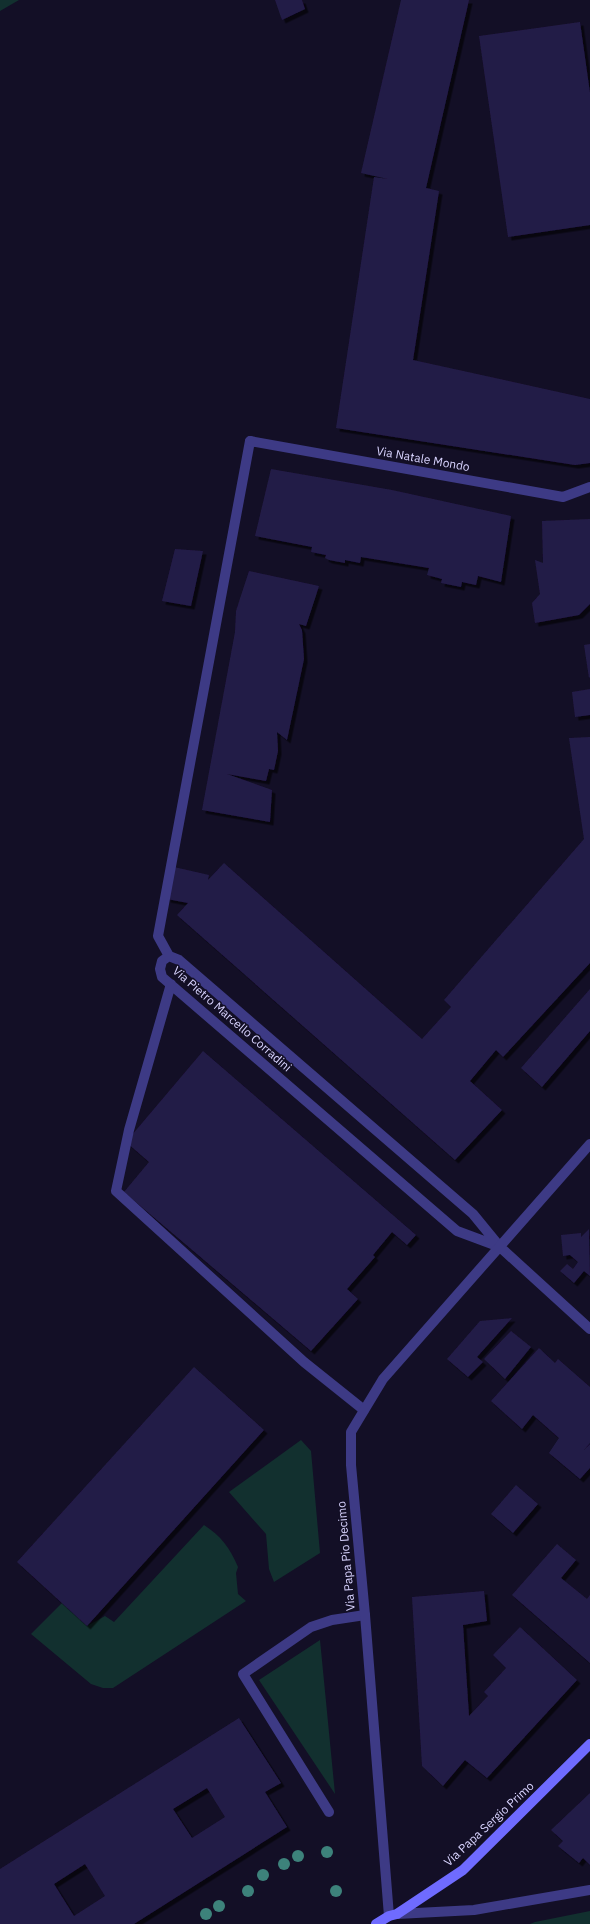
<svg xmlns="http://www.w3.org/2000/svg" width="590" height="1924" viewBox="0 0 590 1924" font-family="'IBM Plex Sans',sans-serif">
<defs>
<filter id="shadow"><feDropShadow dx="3.5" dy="3.5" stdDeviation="0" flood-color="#0009"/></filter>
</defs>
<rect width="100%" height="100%" fill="#130f26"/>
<path fill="#12302f" d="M0,0H19L0,11Z
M301,1440L311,1451L320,1553L274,1582L269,1569L266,1534L229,1492Z
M204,1525C221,1536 230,1548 238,1567L236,1573L238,1594L246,1601L113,1688H103L91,1684L31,1634L62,1603L87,1626L105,1616L114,1622Z
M320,1640L335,1794L259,1680Z
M590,1911V1924H530L535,1922Z"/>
<path fill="#241b47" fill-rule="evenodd" filter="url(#shadow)" d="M275,0H302L305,9L282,20Z
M401,0H469L426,188L439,191L413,360L590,399V463L575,465L336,428L374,177L388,179L361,173Z
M580,22L590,93V225L508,237L479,36Z
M271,469L392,490L511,516L501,582L478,576L476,585L462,582L461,587L441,583L442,579L427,575L429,568L361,557L360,563L345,560V563L329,560L325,558L326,555L311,552L312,547L255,536Z
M590,519V604L579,615L535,623L532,603L540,594L535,560L543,563L542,521Z
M175,549L203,551L191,606L162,601Z
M249,571L319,586L306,626L299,624L302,630L304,659L287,740L277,732L278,751L274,770L269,769L266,781L227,774L272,790L270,822L202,810L235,632L236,611Z
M590,644V677L589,678L584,645Z
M590,689V715L575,717L572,692Z
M590,737V963L503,1057L496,1050L470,1081L502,1110L455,1160L177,915L188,903L167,899L174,867L209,875L208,880L224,863L422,1039L451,1007L444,1000L584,839L569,738Z
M590,989V1031L542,1087L521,1068Z
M203,1051L416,1235L407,1245L392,1232L373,1255L375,1257L347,1289L358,1299L311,1351L124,1192L149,1162L126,1142Z
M589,1229L590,1276L584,1271L574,1283L560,1271L567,1264L573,1269L578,1262L570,1255L563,1256L561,1235L581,1233V1237Z
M512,1318L477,1357L483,1362L468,1377L447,1359L480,1321Z
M511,1331L531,1347L505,1379L484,1359Z
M539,1348L555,1363L558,1359L590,1387V1443L584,1450L590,1444V1468L580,1479L549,1453L559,1438L533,1415L522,1429L491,1401Z
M194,1367L264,1430L87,1626L17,1562Z
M516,1485L538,1504L513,1533L491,1514Z
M557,1544L576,1560L561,1578L587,1599L590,1595V1663L512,1595Z
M484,1591L487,1621L463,1625L469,1716L488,1696L484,1692L506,1668L493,1655L520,1627L577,1680L487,1778L465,1760L443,1786L422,1766L412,1597Z
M239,1718L281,1783L265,1792L287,1827L134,1924H0V1869ZM207,1788L225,1817L192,1838L173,1809ZM85,1864L105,1896L74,1916L54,1884Z
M590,1793V1865L583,1858L579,1863L558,1846L563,1841L551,1830Z"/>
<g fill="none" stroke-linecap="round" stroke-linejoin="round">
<path stroke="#3d3a85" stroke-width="10" d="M169,956L179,960L473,1214L500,1247L457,1231L162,977L160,969L162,961Z
M169,956L158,936L250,441
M171,984L129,1130L116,1191L304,1362L364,1410
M329,1812L243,1674L311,1627L332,1620L365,1615"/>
<path stroke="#3d3a85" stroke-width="10" d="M250,441L563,497L590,487
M500,1247L590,1329
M397,1914L474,1910L590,1890
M389,1916L365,1615L351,1465V1432L383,1379L590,1144"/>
<path stroke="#6f6bff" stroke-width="10" d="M376,1924L389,1916L397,1914L463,1870L590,1744"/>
</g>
<g fill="#3d827b">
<circle cx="327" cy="1852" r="6"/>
<circle cx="298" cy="1856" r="6"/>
<circle cx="284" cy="1864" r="6"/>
<circle cx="263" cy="1875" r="6"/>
<circle cx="248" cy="1891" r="6"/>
<circle cx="336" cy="1891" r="6"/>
<circle cx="219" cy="1906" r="6"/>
<circle cx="206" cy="1914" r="6"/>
</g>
<g text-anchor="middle" stroke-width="3" stroke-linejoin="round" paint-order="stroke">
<g font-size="12" fill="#d9d4ff" stroke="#130f26">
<text transform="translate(423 459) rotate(10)" y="4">Via Natale Mondo</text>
<text transform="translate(232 1019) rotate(41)" y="4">Via Pietro Marcello Corradini</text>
<text transform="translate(346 1556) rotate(-95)" y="4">Via Papa Pio Decimo</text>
<text transform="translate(489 1824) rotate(-43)" y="4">Via Papa Sergio Primo</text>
</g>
</g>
</svg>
